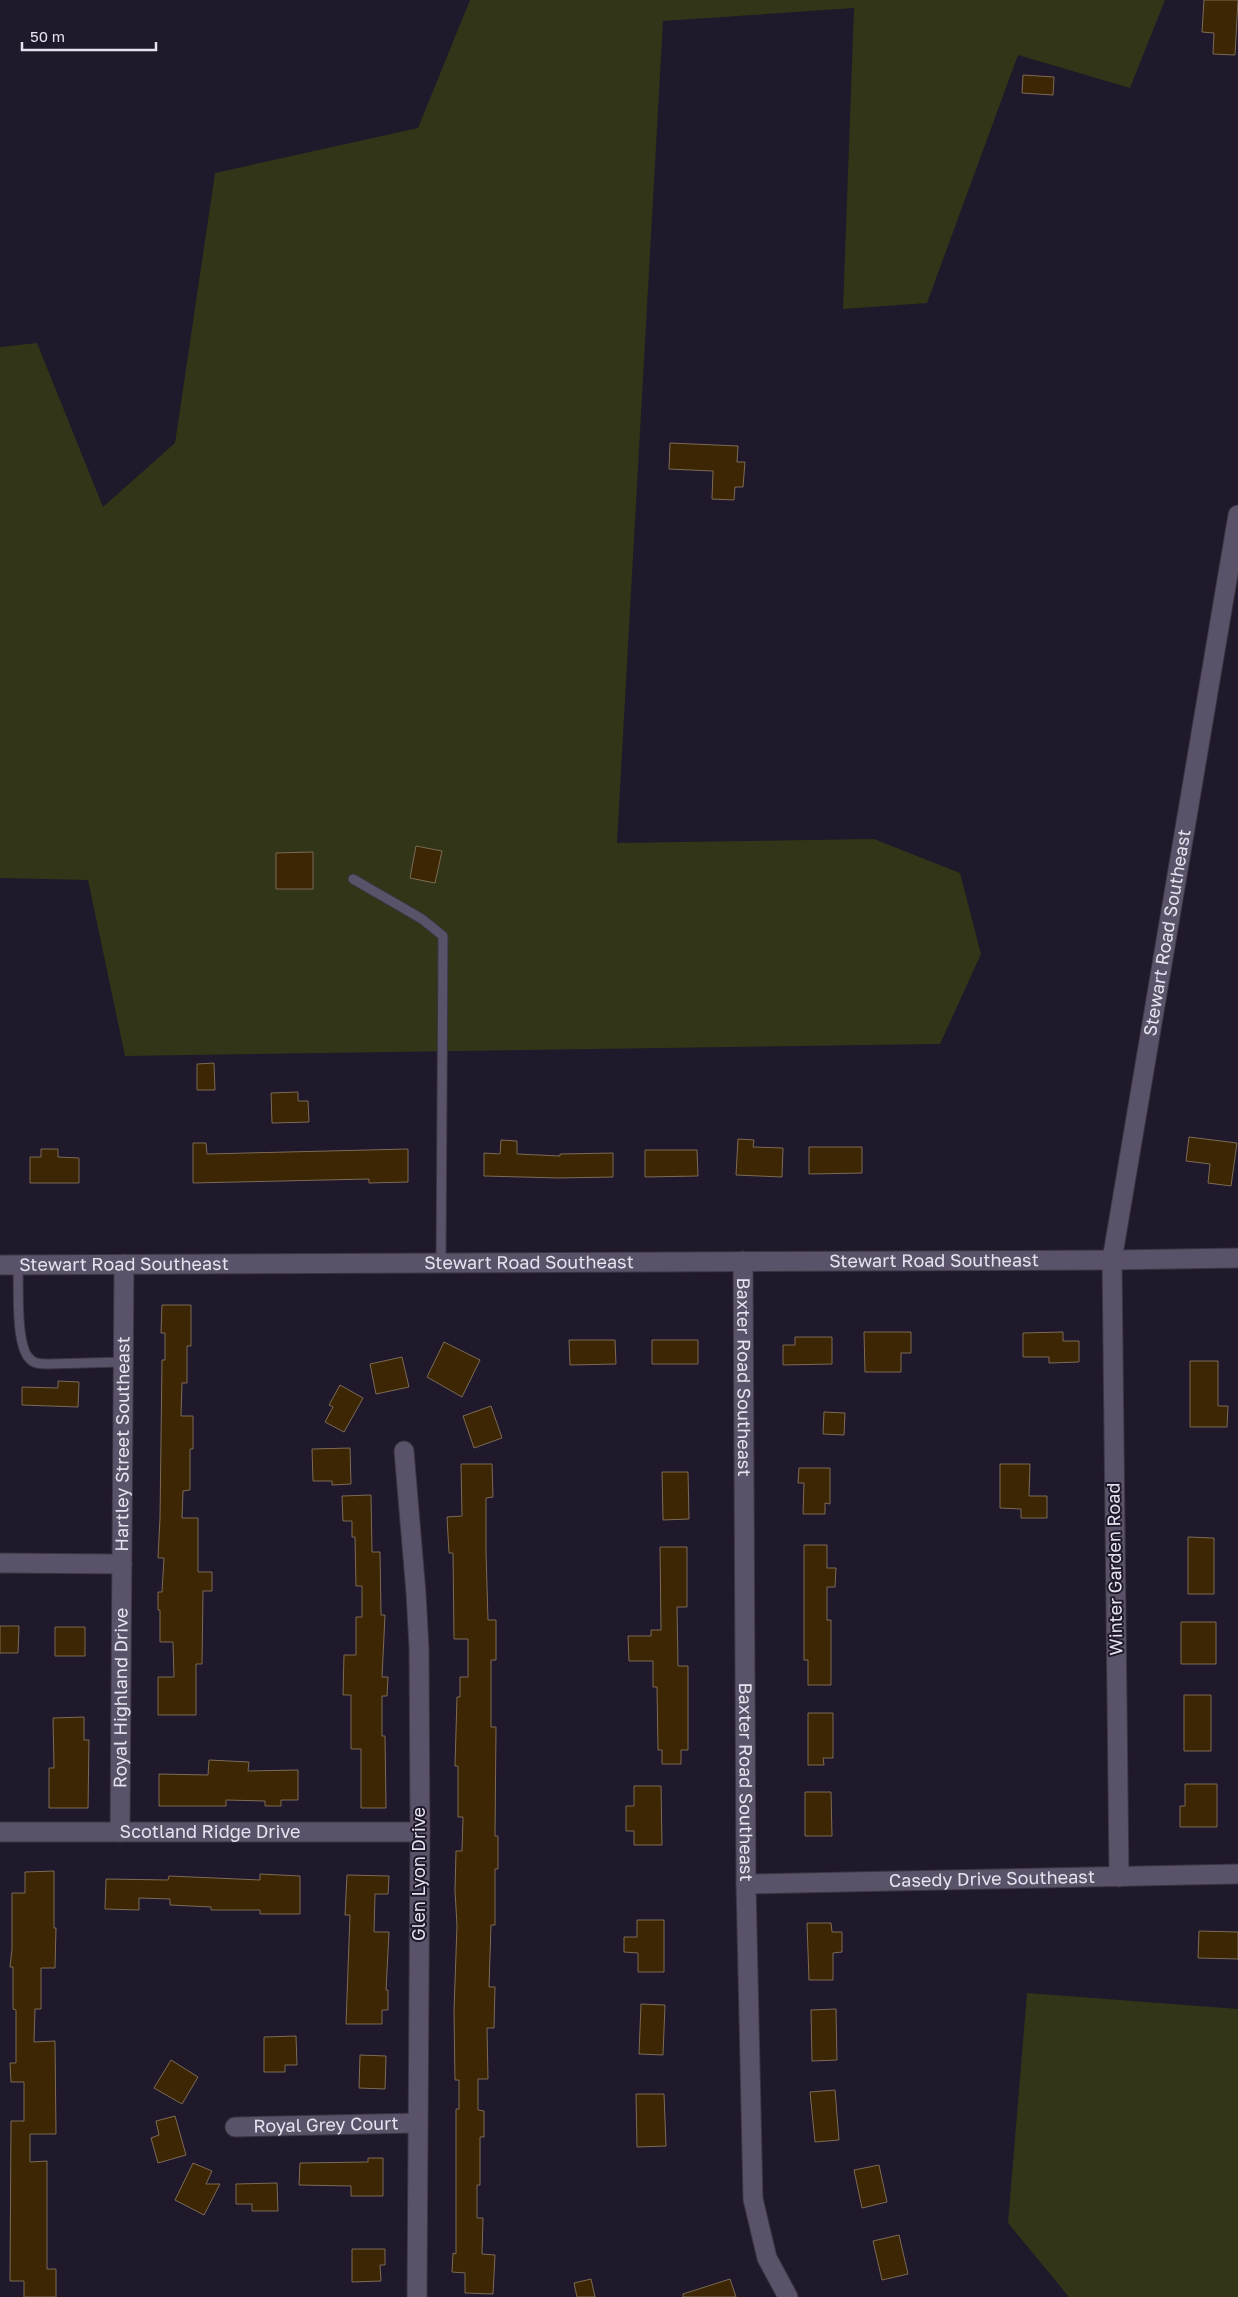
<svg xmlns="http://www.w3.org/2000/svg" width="1238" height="2297" viewBox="0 0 1238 2297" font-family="'Golos Text',sans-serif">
<rect width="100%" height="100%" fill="#20182b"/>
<path fill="#323517" d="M470,0H1165L1130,88L1018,55L927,303L843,309L854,8L663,21L617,843L874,839L960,873L981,954L940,1044L125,1056L88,880L0,878V347L37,343L103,507L175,443L215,173L418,128Z
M1027,1993L1238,2009V2297H1069L1008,2223Z"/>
<path fill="#3c2603" stroke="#7b6b56" d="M1204,0H1238L1235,55L1213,54L1214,33L1202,32Z
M1023,75L1054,77L1053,95L1022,93Z
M670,443L738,446L737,462H745L743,487H735L734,500L712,499L713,471L669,469Z
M416,846L442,851L435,883L410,878Z
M313,852V889H276V853Z
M214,1063L215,1090H197V1064Z
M298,1092V1101H308L309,1122L272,1123L271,1093Z
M1189,1137L1237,1143L1231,1186L1208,1183L1210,1164L1186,1161Z
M738,1139L754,1140L753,1147L783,1148L782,1177L736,1175Z
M501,1140L517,1141V1154L560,1156V1154L613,1153V1177L559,1178L484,1176V1153L500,1154Z
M193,1143H206L207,1154L408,1149V1182L369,1183V1179L193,1183Z
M809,1147H862V1173L809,1174Z
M41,1149H58V1157L79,1158V1183H30V1157H41Z
M645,1150H697L698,1176L645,1177Z
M162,1305H191V1346H187V1383H182L181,1416H193V1449H190V1490L183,1491L182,1518H198V1572H212V1591H203L202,1664H196V1715H158V1677H174L173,1642H160V1610H158V1592H162L164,1558H158L160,1518L162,1360H165V1333H161Z
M864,1332H911V1353H901V1372H865Z
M1063,1332V1341H1079V1362L1049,1363V1357H1023V1333Z
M795,1337H832V1364L783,1365V1345H795Z
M569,1340H615L616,1364L570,1365Z
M652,1340H698V1364H652Z
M444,1342L480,1360L462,1397L427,1377Z
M402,1357L409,1387L376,1394L370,1364Z
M1190,1361H1218V1406H1228L1227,1427H1190Z
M58,1381L79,1382L78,1407L22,1405V1387L58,1388Z
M340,1385L363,1398L344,1432L325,1422L333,1407L329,1405Z
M491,1406L502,1438L474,1448L463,1416Z
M824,1412L845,1413L844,1435L823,1434Z
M350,1448L351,1484L332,1485V1481H313L312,1449Z
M461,1464H492L493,1497L486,1498V1552L488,1620H496V1660H491V1727H496L495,1836H498V1869H495V1925H491L489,1987H495L494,2028H487L488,2079H478V2110L484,2111V2137H480V2185H477V2218H483L482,2254L495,2255L493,2294L465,2293V2273L452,2272L453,2253L456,2254V2109H459V2080H455L454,2011L457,1925L455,1891L456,1851H462L463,1817H458V1766H455L457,1697H460V1677H468V1639H454L453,1553H449L447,1517L462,1516Z
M1000,1464H1030L1029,1496H1047V1518H1021V1509L1000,1508Z
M799,1468H830V1504L825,1503V1514H803L804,1483H798Z
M662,1472H688L689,1519L663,1520Z
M371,1495L372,1552H380L381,1615H385L382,1677H388L387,1696H382V1736H385L386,1808H361V1749H351V1695H343L344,1655H356V1617H362V1586H356L355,1537H352V1521H343L342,1496Z
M1188,1537L1214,1538V1594H1188Z
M804,1545H827V1568H836L835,1587H827V1620H831V1685H808V1660H804Z
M660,1547H687V1607H677L678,1666H688V1750H681V1764H662V1750H658L657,1687H653V1661H629L628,1636H651V1630H661Z
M1181,1622H1216V1664H1181Z
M0,1626H19L18,1653H0Z
M55,1627H85V1656H55Z
M1184,1695H1211V1751H1184Z
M808,1713H833V1758H823L824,1765H808Z
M84,1717V1740H89L88,1808H49V1768H54L53,1718Z
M209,1760L249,1762L248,1771L298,1770V1800H281V1806H265V1801L226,1800V1806H159V1774L208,1775Z
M1185,1784H1217V1827H1180V1806H1185Z
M634,1786H661L662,1845H634V1831H626V1806H634Z
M805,1792H831L832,1836H805Z
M54,1871V1928H56L55,1968H41V2009H35L34,2042L55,2041L56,2134H30V2162L47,2161V2269H56V2297H24V2281H10L11,2121H24V2082H11L10,2063H16V2010L13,2009V1967H10L12,1949V1893H25V1872Z
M260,1874L300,1876V1914H260V1910H211V1907L170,1905V1899L139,1898V1910L105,1909L106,1879L168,1880L169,1876L260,1880Z
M347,1875L389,1876L388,1894H375L374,1932H389L386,1990H388V2010H382V2024H346L350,1915H345Z
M637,1920H664V1972H638V1953L624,1952V1937H637Z
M807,1923H831L832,1932H842V1952L833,1953V1980H809Z
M1199,1931L1238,1932V1959L1198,1958Z
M641,2004L665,2005L663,2055L639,2054Z
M836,2009L837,2060L812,2061L811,2010Z
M296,2036L297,2065H285V2072H264V2037Z
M360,2055L386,2056L385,2089L359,2088Z
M171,2060L198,2077L182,2104L154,2088Z
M835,2090L839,2140L815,2142L810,2092Z
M636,2094H664L666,2146L637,2147Z
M175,2116L186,2155L158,2163L151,2138L159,2135L156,2121Z
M368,2158H383V2196H351V2186L299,2185L300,2163L368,2162Z
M193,2163L212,2171L206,2184H220L204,2215L175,2200Z
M879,2165L887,2202L862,2208L854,2170Z
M277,2183L278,2211H252V2204H236V2184Z
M899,2235L908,2274L882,2280L873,2241Z
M352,2249H385V2265H380L381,2281L352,2282Z
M591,2279L595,2297H577L574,2283Z
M730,2279L736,2297H683V2294Z"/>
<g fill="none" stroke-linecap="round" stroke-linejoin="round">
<g stroke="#3b3543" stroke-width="11">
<path id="lane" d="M353,879L422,919L443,936L441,1262
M18,1265C19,1285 15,1346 30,1359C34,1364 42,1364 48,1364L123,1362"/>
</g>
<g stroke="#3b3543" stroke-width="21">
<g id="street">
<path id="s1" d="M743,1261L746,1884L753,2199L767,2258L788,2297"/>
<path id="s2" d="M0,1265L1112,1260L1238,1258"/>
<path d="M404,1451L416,1593L419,1648L420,1832L417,2297"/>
<path d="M0,1563L122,1564"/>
<path id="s3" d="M0,1832H420"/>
<path id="s4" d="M120,1832L124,1264"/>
<path id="s5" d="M1119,1877L1112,1260L1238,515"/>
<path id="s6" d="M746,1884L1238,1874"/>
<path id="s7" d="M235,2127L418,2123"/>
</g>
</g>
<use href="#lane" stroke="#5a5268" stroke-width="9"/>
<use href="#street" stroke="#5a5268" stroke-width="19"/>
</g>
<g text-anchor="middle" stroke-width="4" stroke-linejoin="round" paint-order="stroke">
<g font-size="18" fill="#e7e2ef" stroke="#20182b">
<text dy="6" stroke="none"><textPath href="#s5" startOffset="949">Stewart Road Southeast</textPath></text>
<text dy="6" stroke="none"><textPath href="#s2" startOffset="934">Stewart Road Southeast</textPath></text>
<text dy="6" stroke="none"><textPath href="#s2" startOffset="529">Stewart Road Southeast</textPath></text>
<text dy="6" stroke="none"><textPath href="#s2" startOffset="124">Stewart Road Southeast</textPath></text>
<text dy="6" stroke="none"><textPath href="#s1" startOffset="116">Baxter Road Southeast</textPath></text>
<text dy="6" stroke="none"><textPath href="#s4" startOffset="388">Hartley Street Southeast</textPath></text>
<text transform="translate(1115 1569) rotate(-91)" y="6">Winter Garden Road</text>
<text dy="6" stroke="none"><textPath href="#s4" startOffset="134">Royal Highland Drive</textPath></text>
<text dy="6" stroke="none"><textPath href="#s1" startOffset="521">Baxter Road Southeast</textPath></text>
<text dy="6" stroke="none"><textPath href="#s3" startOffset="210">Scotland Ridge Drive</textPath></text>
<text transform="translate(419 1874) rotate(-90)" y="6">Glen Lyon Drive</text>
<text dy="6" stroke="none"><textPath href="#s6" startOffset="246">Casedy Drive Southeast</textPath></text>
<text dy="6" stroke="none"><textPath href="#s7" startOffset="91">Royal Grey Court</textPath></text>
</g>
</g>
<path d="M22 42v8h134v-8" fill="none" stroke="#e7e2ef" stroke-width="2.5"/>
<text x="30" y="42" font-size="15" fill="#e7e2ef" stroke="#20182b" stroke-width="4" paint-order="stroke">50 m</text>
</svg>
